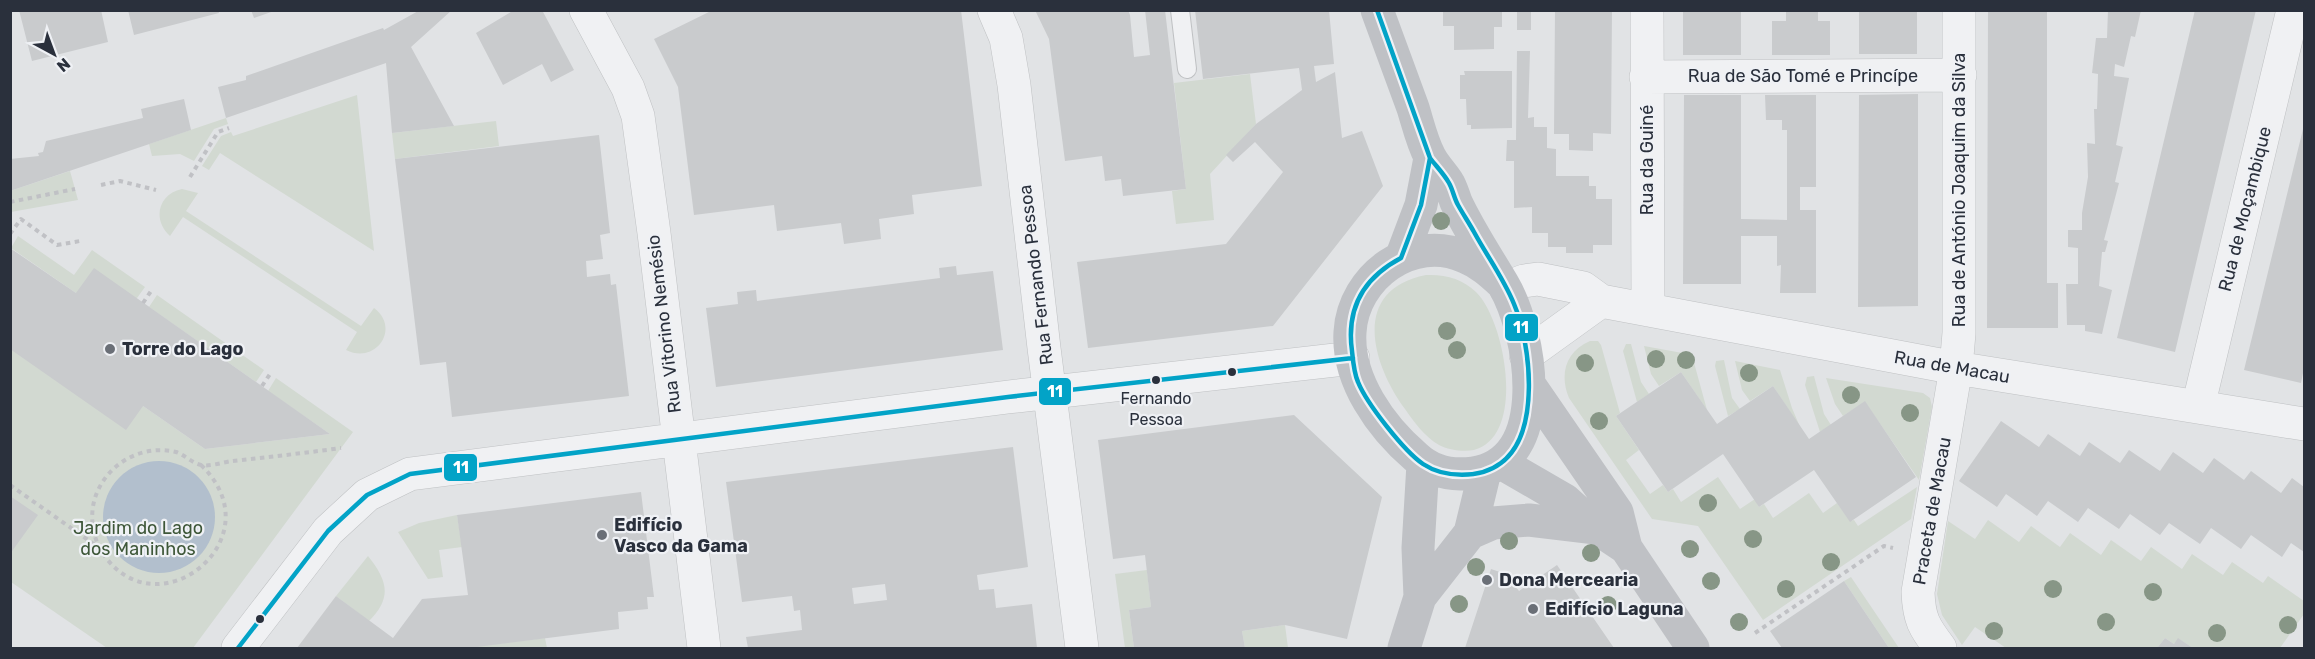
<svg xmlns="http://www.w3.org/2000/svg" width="2315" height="659" viewBox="0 0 2315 659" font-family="Rubik,sans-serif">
<rect width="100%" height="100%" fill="#e1e3e5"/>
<path fill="#d2d9d1" d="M1250,74L1256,124L1210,174L1214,220L1176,224L1172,191L1186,189L1174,83Z
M357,95L374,251L220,153L209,170L202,166L221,136L231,132L233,136Z
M226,118L228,124L214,129L194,161L180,154L152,156L149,144Z
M496,121L499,146L395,159L392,133Z
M70,171L78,200L11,212L10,191Z
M182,189L198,193L186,211L361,326L374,308C401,328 376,365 346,350L357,332L183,217L170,236C152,220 158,194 182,189Z
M18,236L74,275L92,250L145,287L137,298L76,293L11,248Z
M1426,275C1445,274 1463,279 1476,292C1505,320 1527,436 1474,450C1464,452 1448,450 1439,445C1425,437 1414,422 1405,409C1372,364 1350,290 1426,275Z
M157,295L264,370L256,382L149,307Z
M1590,341H1598L1601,345L1620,413L1616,416L1639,450L1626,460L1650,494L1663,485L1668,492L1673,489L1681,502L1718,477L1740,509L1755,499L1759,507L1764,504L1773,518L1809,493L1823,513L1837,503L1850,521L1854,520L1858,526L1917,487L1911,519L1763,620L1698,526L1652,519L1569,398C1559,374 1566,351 1590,341Z
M1626,344H1631L1641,382L1649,394L1637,402L1623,351Z
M1644,346L1688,354L1693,359L1707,410L1681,372L1659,386L1651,374Z
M10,349L143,406L205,449L330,434L268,391L276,378L353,432L193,648H107L11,582Z
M1724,360L1732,398L1740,409L1728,416L1715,366L1716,361Z
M1735,361L1780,370L1792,408L1800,427L1773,386L1750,401L1742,390Z
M1814,376L1824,414L1831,425L1820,432L1805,385L1807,377Z
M1826,378L1923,393L1930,398L1932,407L1919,480L1865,402L1843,416L1835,404Z
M457,515L462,547L439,550L443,577L428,579L398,532L419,523Z
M1988,520L2019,542L2031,526L2060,547L2070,533L2101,555L2111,540L2141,561L2151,547L2182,569L2192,554L2223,575L2232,562L2263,583L2268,576L2304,601V614L2280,648H2193L2179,639L2174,644L2165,638L2157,648H2006L1975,627L1962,645L1942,615L1937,594L1948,521L1975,539Z
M368,556C387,580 393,597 369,621L336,596Z
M1147,570L1151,607L1129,610L1134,648H1125L1115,574Z
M1851,577L1899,648H1889L1844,581Z
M1285,625L1288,648H1245L1242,631Z
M545,638L547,648H469L470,647Z"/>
<path fill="#b2bfcd" d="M103 517a56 56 0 1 1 112 0a56 56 0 1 1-112 0Z"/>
<path fill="#c9cbcd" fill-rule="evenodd" d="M19,10H101L108,42L32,61Z
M128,10H218L219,13L134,35Z
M251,10H274V11L254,18Z
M420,10H452L411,47L454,126L392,133L386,63L226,118L218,87L246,80V76L383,28L384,30Z
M514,10H542L574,70L551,82L542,64L503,85L476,33Z
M713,10H961L982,186L912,195L914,214L879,219L881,239L844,244L841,223L777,231L774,205L694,215L678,87L654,39Z
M1035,10H1128L1130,15L1134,57L1150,55L1145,10H1165L1186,189L1123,196L1121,179L1105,181L1102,156L1065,161L1049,39Z
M1195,10H1329L1334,64L1314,66L1316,82L1335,72L1342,138L1362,131L1383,186L1273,326L1088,348L1077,262L1226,244L1283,172L1255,142L1233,162L1226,155L1256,124L1302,90L1299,68L1203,79Z
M1443,10H1502V27H1494V49L1454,50V26H1443Z
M1517,10H1531V30H1517Z
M1555,10H1612L1611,134L1593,133V151L1569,150V134H1554Z
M1683,10H1741V55H1683Z
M1786,10H1818V21H1830V55H1772V21H1786Z
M1859,10H1917V54H1859Z
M1988,10H2047V283H2058V328H1987Z
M2108,10H2141L2135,37L2131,36L2124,67L2115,64L2114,76L2129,78L2116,145L2123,147L2115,182L2119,183L2104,240L2108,241L2105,252H2102L2099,286L2112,290L2102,334L2085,331V325H2067L2066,284H2078V248L2068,247V230H2082V213L2088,177L2087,143L2095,144L2094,109H2097L2098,74L2092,73L2096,38H2107Z
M2195,10H2256L2175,352L2117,338Z
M1517,51H1530L1528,118L1534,117V127H1547V148L1556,149V176H1589V186H1596V199H1612V245H1593V253H1566V247H1548V233H1532V207L1514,208V161H1506L1507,140H1516Z
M1464,71H1512V128L1471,129V125H1467L1466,99H1460V75H1465Z
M1918,94V306L1858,307L1859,95Z
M1684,95H1741V219L1787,220V130H1782V120H1766L1765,95H1816V187H1800V210H1816V293H1780L1781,265L1777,266V236H1741V284H1683Z
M184,99L191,130L10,191V159L39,156L38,153L43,152L46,141L143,118L141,109Z
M2304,125V368L2301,383L2244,370Z
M599,135L610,233L600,235L603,259L586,261L587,277L610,274L611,285L616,284L629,396L452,417L446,362L420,365L395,159Z
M10,248L76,293L94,268L330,434L205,449L143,406L126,430L10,349Z
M956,266L957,275L993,271L1003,350L716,387L706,308L738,304L737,292L756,290L757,301L940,278L939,268Z
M1681,372L1717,424L1773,386L1809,439L1865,401L1916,477L1850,522L1814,470L1759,507L1723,454L1668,492L1616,416Z
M1294,415L1382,497L1347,639L1285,625L1242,631L1245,648H1134L1129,610L1151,607L1145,555L1113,559L1098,440Z
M2001,421L2039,447L2048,434L2080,456L2089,442L2120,463L2129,450L2160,471L2173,452L2203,473L2214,458L2244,480L2251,471L2281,493L2292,478L2304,487V552L2291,543L2282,557L2251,535L2241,549L2211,528L2200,544L2169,523L2160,535L2130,514L2119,529L2088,508L2078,522L2048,501L2037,516L2006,494L1997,507L1959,481Z
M1013,447L1028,567L977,575L979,590L994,589L996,608L1032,604L1037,648H748L746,637L802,630L800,610L794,611L792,596L742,602L726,482ZM885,584L887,600L854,604L852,588Z
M641,492L654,597H647L648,609L618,612L619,629L469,648H297L336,596L393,638L422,599L468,595L457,515Z
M10,496L38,515L10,554Z
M1557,565L1614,648H1465L1491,569L1506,574L1519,591Z
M1844,581L1889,648H1782L1770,631Z
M2165,638L2174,644L2178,638L2193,648H2157Z"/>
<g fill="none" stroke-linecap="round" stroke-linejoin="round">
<g stroke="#bfc1c3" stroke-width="20">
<path id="lane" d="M1180,10L1187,69"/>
</g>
<g stroke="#bfc1c3" stroke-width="34">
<path id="street" d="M586,10L628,88L638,116L654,233L704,648
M994,10L1006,38L1014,85L1044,348L1082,648
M1647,10L1648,310
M1646,77L1960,75
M1506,288L1524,281L1538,279L1583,288L1601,301L1956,368L2304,424
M1526,355L1601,301
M2198,407L2293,10
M238,648L328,531L367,495L410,474L1008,397L1353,358
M1940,648C1924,627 1919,619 1918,592L1956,368L1959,333V10"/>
</g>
<path stroke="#c0c1c5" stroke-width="4" stroke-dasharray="4.5 4.5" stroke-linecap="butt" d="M190,177L218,132L229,128
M101,185L120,181L156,190
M10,202L75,189
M10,234L21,219L57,245L80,241
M143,303L151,291
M262,386L270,374
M201,465C278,539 155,635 102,552C92,536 89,514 96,495C108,463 142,444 176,452C185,455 192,463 201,465C209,467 224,462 232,461C269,457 305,453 341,448
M10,485L98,547
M1755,633L1884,546L1893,548"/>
<use href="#lane" stroke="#f0f1f3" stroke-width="18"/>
<use href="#street" stroke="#f0f1f3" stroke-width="33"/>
<path stroke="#bfc1c5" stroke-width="33" d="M1377,10C1389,43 1401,76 1413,108C1418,124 1422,142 1430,157C1435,167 1444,175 1449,184C1452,190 1454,196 1456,202C1469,230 1487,257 1503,284C1532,333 1553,462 1473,473C1451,476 1432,472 1416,457C1381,427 1347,380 1350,332C1353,277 1412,233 1465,257C1480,263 1491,273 1503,284
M1401,258L1421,205L1430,158
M1529,384L1617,512L1626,548L1693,648
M1501,463L1565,500L1596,528L1626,548
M1470,533L1493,523L1529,520L1596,528
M1420,597L1470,533L1485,471
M1404,648L1420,597L1418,548L1423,464"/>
<g stroke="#eff1f5" stroke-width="9">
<path id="bus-1" d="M1377,10L1430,158
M1377,10L1430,158
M1430,158C1436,166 1444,174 1449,183C1453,190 1454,198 1458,205C1463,214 1469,223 1474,232C1487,256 1504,279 1514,304C1531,344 1541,433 1501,463C1480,479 1444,478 1423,464C1404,451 1367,404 1358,382C1354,373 1353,361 1352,351C1346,308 1363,278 1401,258L1421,205Z
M238,648L328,531L367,495L410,474L1008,397L1353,358"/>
</g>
<use href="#bus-1" stroke="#02a3c7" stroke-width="4.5"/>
</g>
<g fill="#879686">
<circle cx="1441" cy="221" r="9"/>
<circle cx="1447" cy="331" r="9"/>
<circle cx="1457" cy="350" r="9"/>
<circle cx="1656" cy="359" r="9"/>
<circle cx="1686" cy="360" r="9"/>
<circle cx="1585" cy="363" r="9"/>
<circle cx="1749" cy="373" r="9"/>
<circle cx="1851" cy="395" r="9"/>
<circle cx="1910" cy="413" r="9"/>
<circle cx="1599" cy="421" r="9"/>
<circle cx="1708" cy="503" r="9"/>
<circle cx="1753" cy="539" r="9"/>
<circle cx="1509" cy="541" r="9"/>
<circle cx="1690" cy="549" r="9"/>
<circle cx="1591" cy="553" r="9"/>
<circle cx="1831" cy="562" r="9"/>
<circle cx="1476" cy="567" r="9"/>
<circle cx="1711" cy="581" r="9"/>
<circle cx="1786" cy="589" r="9"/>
<circle cx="2053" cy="589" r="9"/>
<circle cx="2153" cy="592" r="9"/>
<circle cx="1459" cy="604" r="9"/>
<circle cx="1608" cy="605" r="9"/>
<circle cx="1739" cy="622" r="9"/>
<circle cx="2106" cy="622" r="9"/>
<circle cx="2288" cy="625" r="9"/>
<circle cx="1994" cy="631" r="9"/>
<circle cx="2217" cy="633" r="9"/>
</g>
<g fill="#6a6f77" stroke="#eff1f5" stroke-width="2">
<circle cx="110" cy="349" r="6"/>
<circle cx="602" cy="535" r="6"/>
<circle cx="1487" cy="580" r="6"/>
<circle cx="1533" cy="609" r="6"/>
</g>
<g fill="#2a303c" stroke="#eff1f5" stroke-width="2">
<circle cx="1232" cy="372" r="5"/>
<circle cx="1156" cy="380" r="5"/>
<circle cx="260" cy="619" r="5"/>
</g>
<g text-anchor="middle" stroke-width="4.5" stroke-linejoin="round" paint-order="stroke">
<g font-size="16" fill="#2a303c" stroke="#eff1f5">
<text x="1156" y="404">Fernando<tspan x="1156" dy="21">Pessoa</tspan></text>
</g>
<g font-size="18" fill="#2a303c" stroke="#eff1f5">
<text x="1803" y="82">Rua de São Tomé e Princípe</text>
<text transform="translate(1647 160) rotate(-90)" y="6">Rua da Guiné</text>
<text transform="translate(1959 190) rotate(-90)" y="6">Rua de António Joaquim da Silva</text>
<text transform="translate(2245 209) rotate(-76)" y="6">Rua de Moçambique</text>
<text transform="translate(1036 275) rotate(-97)" y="6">Rua Fernando Pessoa</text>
<text transform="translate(664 324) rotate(-97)" y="6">Rua Vitorino Nemésio</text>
<text transform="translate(1952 367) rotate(10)" y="6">Rua de Macau</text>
<text transform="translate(1932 511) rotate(-80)" y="6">Praceta de Macau</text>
</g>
<g font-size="18" font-weight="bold" fill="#2a303c" stroke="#eff1f5" text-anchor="start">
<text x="122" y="355">Torre do Lago</text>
<text x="614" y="531">Edifício<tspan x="614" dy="21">Vasco da Gama</tspan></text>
<text x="1499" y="586">Dona Mercearia</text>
<text x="1545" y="615">Edifício Laguna</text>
</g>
<g font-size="18" fill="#3e5739" stroke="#eff1f5">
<text x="138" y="534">Jardim do Lago<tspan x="138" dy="21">dos Maninhos</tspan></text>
</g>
</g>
<g stroke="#eff1f5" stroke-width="2">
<rect x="1504" y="313" width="35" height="29" rx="6" fill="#02a3c7"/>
<rect x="1038" y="377" width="34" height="29" rx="6" fill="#02a3c7"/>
<rect x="443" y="453" width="35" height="29" rx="6" fill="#02a3c7"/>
</g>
<g font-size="16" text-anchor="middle" font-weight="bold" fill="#fff">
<text x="1521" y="333">11</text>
<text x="1055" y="397">11</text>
<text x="461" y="473">11</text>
</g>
<rect width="2315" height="659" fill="none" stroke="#2a303c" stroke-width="24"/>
<g transform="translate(54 54) rotate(139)" stroke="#eff1f5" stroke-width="4.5" paint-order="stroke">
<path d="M0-4.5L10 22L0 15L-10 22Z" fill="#2a303c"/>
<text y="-9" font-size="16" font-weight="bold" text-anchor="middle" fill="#2a303c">N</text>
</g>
</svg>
